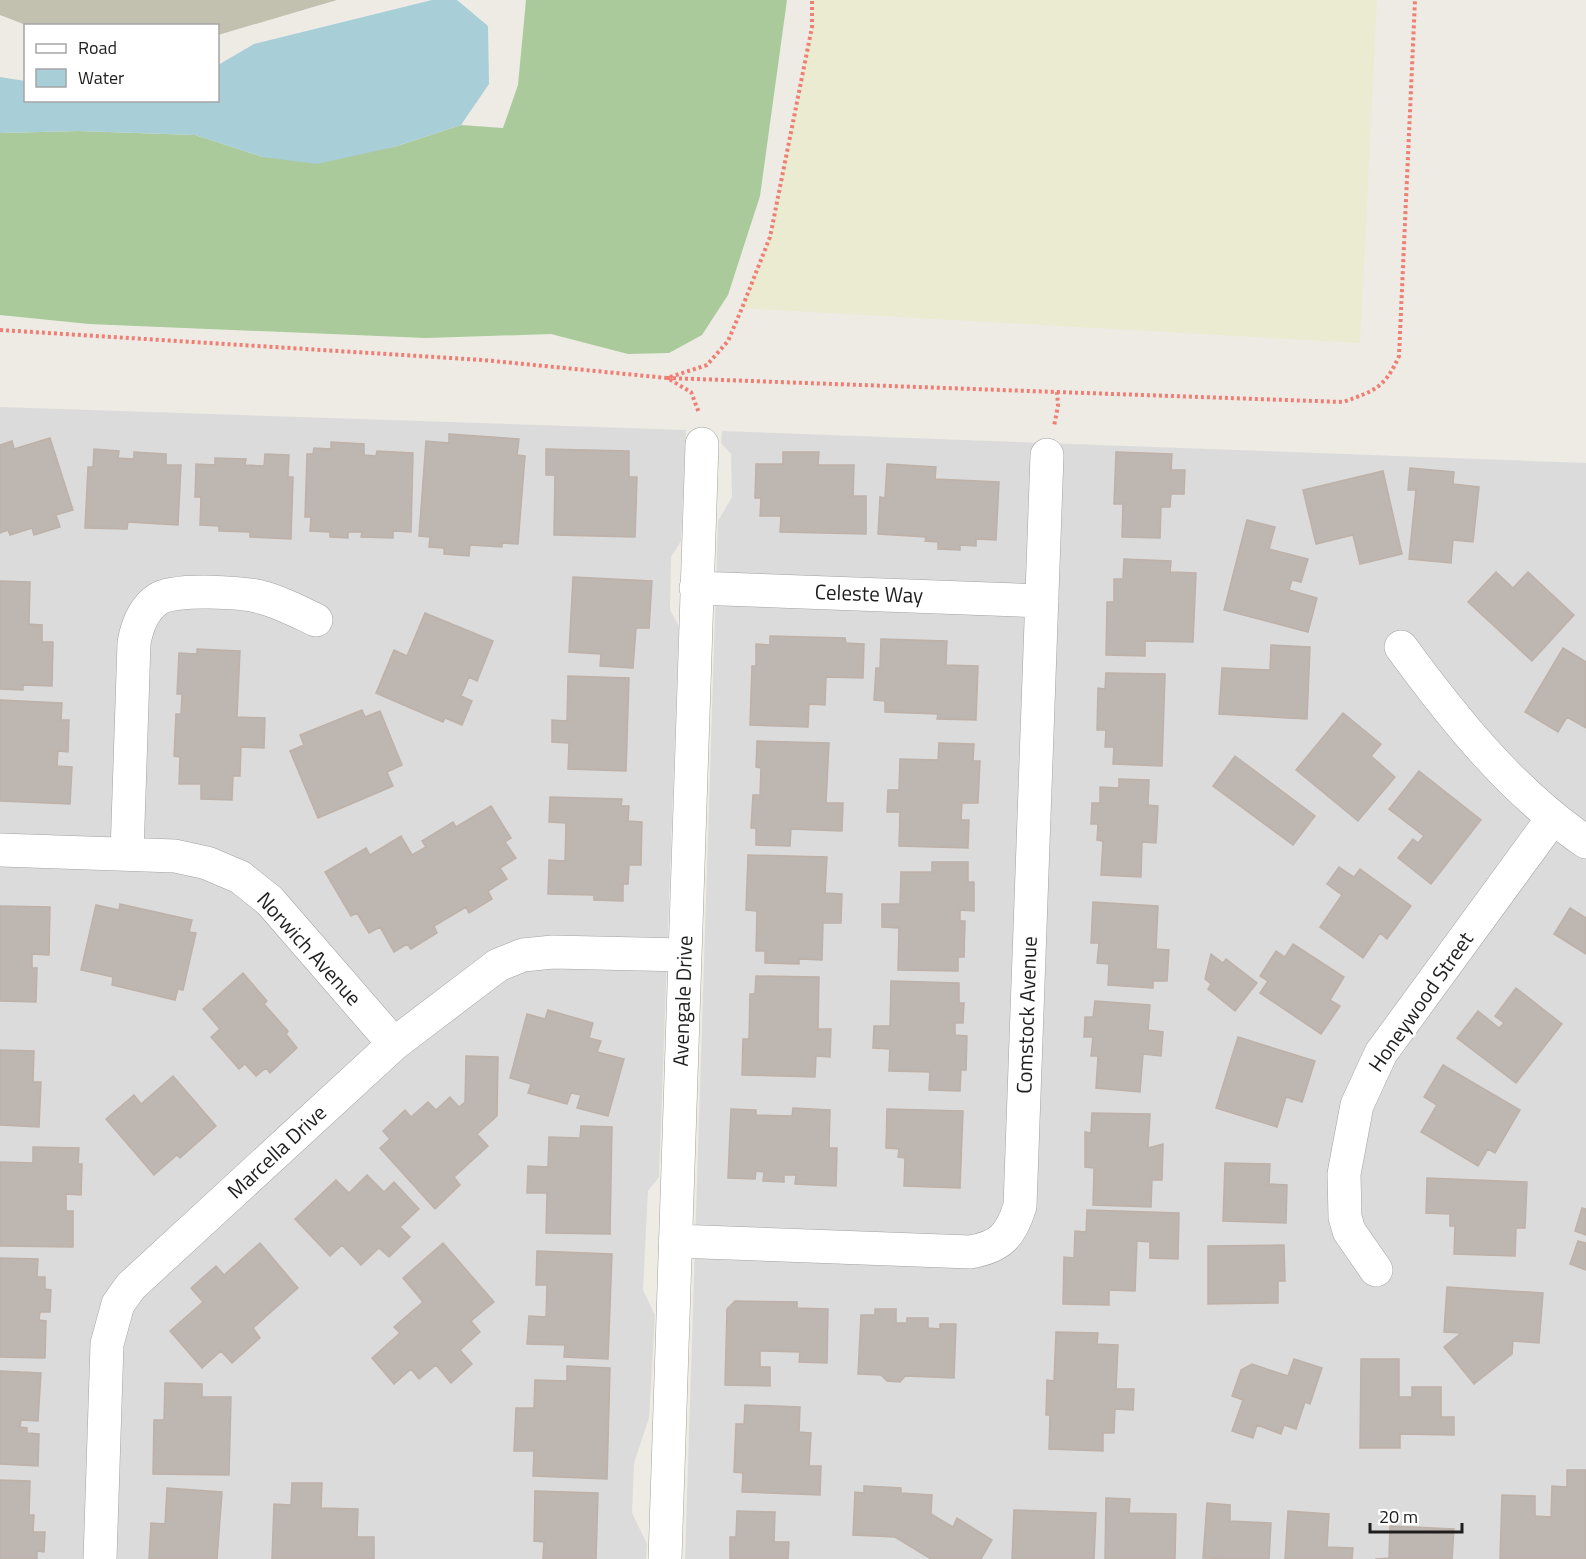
<svg xmlns="http://www.w3.org/2000/svg" width="1586" height="1559" viewBox="0 0 1586 1559" font-family="'Titillium Web',sans-serif">
<rect width="100%" height="100%" fill="#eeebe4"/>
<path fill="#dcdbdb" d="M0,407L686,430L681,541L671,557L670,610L679,626L659,1177L648,1191L643,1290L655,1315L649,1418L634,1463L632,1513L647,1544L646,1559H0Z
M722,431L1586,463V1559H685L718,521L732,497L731,454L721,443Z"/>
<path fill="#c2c1b0" d="M0,0H337L218,35V26L26,25L0,15Z"/>
<path fill="#eaebd1" d="M812,0H1377L1360,343L742,308L770,237L812,27Z"/>
<path fill="#aaca9c" d="M526,0H787L760,196L728,295L702,335L669,353L628,354L551,334L426,338L89,324L0,315V133L79,131L195,135L263,157L394,147L461,125L503,128L518,85Z"/>
<path fill="#a8ced8" d="M432,0H457L488,26L489,84L461,125L394,147L317,164L263,157L195,135L79,131L0,133V77L25,81L26,100H218V65L254,44Z"/>
<path fill="#beb6b1" stroke="#beb1a8" stroke-width="1.5" d="M449,434L519,439L517,455L525,456L518,544L502,543V547L470,545L469,556L444,554V548L429,547L430,537L419,536L426,441L449,443Z
M50,438L73,510L56,515L60,527L34,535L32,528L10,535L8,530L0,533V445L12,441L14,449Z
M331,442L364,444V455L376,456L377,451L413,453L411,532L393,531V538L361,537L362,532H348V538L330,537V532L310,531L311,517H305L307,454H313L314,448L331,449Z
M94,449L119,451L118,458L134,459V452L166,454V465H181L178,525L128,522L127,529L85,528L88,467H93Z
M546,449L629,451V477H637L635,537L554,535L555,475H546Z
M783,452H819L818,465H854L853,496H866V534L780,532L781,516H760L761,498H755L756,464H783Z
M1116,452L1172,454L1171,470H1185L1184,494H1171L1170,507H1161L1160,538L1122,537L1123,504H1114Z
M265,454L289,455L288,477H293L291,539L250,537V532L219,531V526L200,525L201,497H195L196,464L215,465V458L246,459L245,465L264,466Z
M887,464L936,467L935,479L999,482L996,540L976,539V546L960,545V550L938,549V542L925,541L926,537L878,534L880,497L885,498Z
M1410,468L1454,472L1453,484L1479,487L1473,542L1453,540L1451,563L1409,559L1416,490H1408Z
M1383,471L1402,554L1360,564L1353,535L1316,544L1303,490Z
M1247,520L1275,527L1269,549L1308,559L1301,582L1292,580L1289,590L1317,598L1308,632L1224,610Z
M1124,559L1171,561L1170,572L1196,573L1193,642L1145,641V656L1106,655L1107,602H1114V579H1123Z
M1496,572L1513,588L1528,572L1574,615L1532,661L1468,602Z
M573,577L652,581L649,628H636L633,668L600,666L601,654L569,652Z
M0,581L30,582L29,624L42,625V642H53L52,686L23,685V690L0,689Z
M425,613L493,641L477,681L469,677L461,696L472,701L462,725L445,718L443,722L376,693L394,650L407,656Z
M770,636L845,638L846,643L864,644L863,678L826,677L825,705L809,704L808,727L750,725L752,666H756V644L770,645Z
M881,639L947,641L946,665L978,666L976,720L937,719L938,714L885,712V701L874,700L876,668H880Z
M1271,645L1310,647L1307,719L1219,714L1222,668L1270,670Z
M1563,648L1586,662V728L1567,717L1558,732L1525,712Z
M197,649L240,651L237,717L265,718L264,748L241,747L240,776H233L232,800L201,799V784H179L180,757L174,756L176,714H181L182,694H177L179,653L197,654Z
M1106,673L1165,674L1162,766L1113,764L1114,747H1105L1106,730H1097L1098,688L1105,689Z
M568,676L629,678L626,771L568,769L569,743L552,742V720L567,721Z
M0,700L62,703L61,720H69L68,752L58,751L57,766L72,767L70,804L0,801Z
M362,710L365,717L380,711L402,765L387,772L393,786L318,818L290,751L304,745L300,735Z
M1343,713L1381,744L1371,756L1395,777L1358,821L1296,770Z
M757,741L829,743L826,803H843L842,831L791,829L790,846L756,845V828H751L753,795H760L761,768L756,767Z
M939,743L974,744L973,761H980L978,803H962L961,820H969L968,848L899,846L900,812H887L888,790H899L900,759L938,760Z
M1235,756L1315,816L1293,845L1213,786Z
M1419,771L1481,820L1431,884L1398,858L1413,839L1418,843L1424,836L1389,809Z
M1119,779L1149,780L1148,805L1158,806L1156,843L1142,842L1141,877L1101,875L1103,841L1097,840L1098,824H1091L1092,803H1100V787L1119,788Z
M550,797L622,799L621,806H629L628,821L642,822L641,865H629L628,884H623V901L594,900V895L548,894L549,860L565,861L566,823L549,822Z
M491,806L511,838L505,842L516,858L500,868L507,879L488,891L492,899L469,913L466,907L434,926L437,933L411,949L407,944L394,952L380,927L369,933L357,913L351,916L325,872L366,848L370,855L401,836L412,855L426,847L422,841L453,822L456,827Z
M748,855L827,857L825,893L842,894L841,923H823L822,960L799,959V964L765,963V951H756L757,911L746,910Z
M932,862H968V882H974V911L960,910V921H965L964,957H958V971L898,970L899,928L882,927V904H900L901,872H932Z
M1339,867L1354,877L1360,869L1411,906L1387,939L1380,933L1363,958L1320,927L1342,895L1327,884Z
M1093,902L1158,906L1156,949L1169,950L1167,981H1153V988L1108,985L1109,964L1097,963L1099,943H1091Z
M120,904L192,920L189,932L196,933L183,990L178,989L175,1000L112,985L113,977L81,970L96,905L119,910Z
M0,906L50,907L49,955L32,954V968H37L36,1002L0,1001Z
M1570,908L1586,918V954L1554,934Z
M1293,944L1344,977L1330,1000L1340,1006L1321,1034L1260,993L1268,981L1260,976L1276,951L1285,957Z
M1211,954L1223,963L1226,959L1257,983L1235,1011L1208,989L1211,984L1205,979Z
M243,973L267,1001L264,1004L288,1031L286,1034L297,1048L270,1073L266,1068L256,1076L245,1064L239,1069L211,1037L220,1029L203,1009Z
M756,976L819,977L818,1029H831L830,1057L816,1056L815,1077L742,1075L743,1039H749L750,994H755Z
M891,981L959,983V1003H964L963,1023H955V1035L967,1036L966,1070H961L960,1091L929,1090L930,1072L889,1071L890,1049L873,1048L874,1026H890Z
M1516,988L1562,1024L1516,1083L1457,1038L1478,1011L1499,1028L1504,1023L1495,1016Z
M1095,1001L1150,1005L1148,1030L1163,1032L1161,1056L1143,1054L1140,1092L1096,1088L1098,1056H1091L1093,1037H1084L1085,1017H1093Z
M548,1010L593,1023L589,1038L601,1041L597,1052L624,1059L608,1116L577,1108L581,1095L571,1093L567,1104L528,1093L531,1084L510,1078L527,1014L545,1019Z
M1238,1037L1315,1061L1302,1102L1286,1097L1277,1127L1216,1108Z
M0,1050L34,1051L33,1082H41L39,1127L0,1125Z
M466,1056L498,1057L497,1116L477,1134L488,1146L454,1177L460,1185L435,1209L380,1148L390,1139L383,1131L405,1110L411,1117L428,1102L436,1110L450,1097L459,1107L465,1102Z
M1443,1065L1520,1110L1495,1153L1488,1149L1478,1166L1421,1132L1437,1105L1424,1097Z
M173,1076L216,1126L180,1158L177,1155L154,1175L106,1119L134,1095L141,1104Z
M793,1108L830,1110L829,1148H837L836,1186L795,1184L796,1175H784V1182L763,1181L764,1172L756,1171L755,1179L728,1178L731,1109L756,1110V1115L792,1116Z
M887,1109L963,1111L960,1188L904,1186L905,1158L898,1157L899,1149L886,1148Z
M1092,1113L1150,1114L1148,1148L1163,1144L1162,1180H1152L1151,1207L1093,1205L1094,1168L1085,1167V1132L1091,1133Z
M581,1126L612,1127L610,1234L546,1233L547,1193H527L528,1166L548,1167L549,1137L580,1138Z
M33,1147L79,1148L78,1164H82L81,1195L66,1194V1211H73V1247L0,1246V1162L33,1163Z
M1225,1163L1270,1164L1269,1184L1287,1185L1286,1223L1223,1221Z
M367,1175L384,1192L394,1182L419,1209L400,1227L410,1237L389,1257L379,1248L361,1265L342,1245L330,1256L295,1219L336,1180L349,1193Z
M1427,1178L1527,1182L1525,1228H1516L1515,1256L1454,1254L1455,1226H1450V1214L1426,1213Z
M1582,1208L1586,1209V1235L1575,1231Z
M1087,1210L1179,1213L1178,1259L1150,1258V1242L1137,1241L1135,1291L1109,1290V1305L1063,1304L1064,1257L1074,1258L1075,1231L1086,1232Z
M1578,1241L1586,1243V1270L1570,1264Z
M260,1243L298,1288L253,1328L260,1338L232,1363L221,1351L202,1368L170,1331L203,1302L191,1288L216,1266L224,1275Z
M443,1243L494,1302L471,1321L480,1332L460,1350L472,1364L451,1383L436,1365L419,1379L411,1369L394,1384L372,1358L400,1333L394,1327L423,1302L403,1278Z
M1284,1245L1285,1281H1278V1303L1208,1304V1246Z
M537,1251L612,1254L608,1359L564,1357L565,1345L527,1344L529,1316L546,1317L547,1285H536Z
M0,1258L38,1259L37,1277H45V1289L51,1290L50,1312H40L39,1320L46,1321L45,1358L0,1357Z
M1447,1287L1543,1293L1539,1343L1513,1341L1512,1354L1474,1384L1444,1347L1461,1333L1444,1332Z
M735,1301L797,1302V1308L828,1309L827,1363L799,1362L800,1352L760,1351V1367H770V1386L725,1385L727,1309Z
M875,1309H896V1323H907V1318H928V1328L940,1329V1324H956L954,1378L905,1376L900,1382L887,1381L881,1375L858,1374L861,1315H875Z
M1056,1332L1098,1333L1097,1344L1118,1345L1116,1389H1134L1133,1410L1115,1409L1114,1433H1103V1451L1049,1449L1050,1415H1046L1047,1380L1054,1381Z
M1294,1359L1322,1368L1310,1404L1305,1402L1296,1429L1284,1425L1281,1434L1257,1425L1253,1438L1232,1431L1243,1400L1232,1396L1241,1370L1252,1364L1288,1376Z
M1361,1359H1399V1397H1412V1387H1441V1417H1454V1435L1400,1434V1448H1360Z
M567,1366L610,1368L607,1479L533,1476L534,1451H514L516,1408H534L535,1380L567,1381Z
M0,1371L41,1373L38,1421L21,1420L20,1427L27,1428V1433L39,1434L38,1466L0,1464Z
M165,1383L202,1384V1397H231L229,1475L153,1474L154,1420H164Z
M745,1405L800,1407L799,1432L811,1433L809,1466H821L820,1495L742,1492L743,1473L734,1472L736,1424H744Z
M1567,1470H1586V1559H1500L1502,1495L1535,1496V1516L1551,1517L1552,1486L1567,1487Z
M0,1480L30,1481L29,1515H34L33,1532H45L44,1552L37,1551V1559H0Z
M292,1483H322L321,1508L358,1509L357,1537H374V1559H272L274,1504L291,1505Z
M864,1486L901,1488V1493L932,1495L931,1514L953,1527L957,1518L992,1540L981,1559H931L895,1537L853,1535L855,1492L864,1493Z
M167,1488L222,1492L217,1559H149L151,1523L165,1524Z
M535,1491L598,1493L596,1559H543L544,1542L534,1541Z
M1106,1498L1130,1499L1129,1513L1176,1514L1175,1559H1105Z
M1207,1503L1230,1505V1521L1271,1523L1269,1559L1203,1558Z
M1014,1510L1096,1513L1094,1559H1012Z
M737,1511L775,1512L774,1542H789L788,1559H730V1537H736Z
M1288,1511L1329,1514L1327,1547L1353,1548L1352,1559H1285Z
M1390,1526L1454,1529L1452,1559H1375L1389,1558Z"/>
<g fill="none" stroke-linecap="round" stroke-linejoin="round">
<g stroke="#a2a2a2" stroke-width="34">
<path id="minor" d="M696,588L1042,601
M1401,647C1453,718 1512,792 1586,842
M0,850L175,856L207,863L240,877L270,901L394,1044
M127,854L134,643C137,626 143,609 158,599C174,588 245,592 264,598C282,603 299,612 316,620
M675,1241L970,1252C1001,1247 1011,1235 1020,1206L1047,455
M1376,1270L1349,1231L1345,1217L1344,1174L1357,1105L1381,1053L1552,819
M100,1559L107,1344L118,1304L131,1286L394,1044L498,965L523,955L553,952L684,955
M665,1559L702,444"/>
</g>
<path stroke="#ef7f74" stroke-width="4" stroke-dasharray="3 3" stroke-linecap="butt" d="M0,330L483,360L667,378L691,392L699,413
M670,377L707,365L728,341L742,308L770,237L812,27V0
M667,378L1057,392L1058,406L1054,426
M1057,392L1343,402C1374,391 1385,388 1399,356L1415,0"/>
<use href="#minor" stroke="#fff" stroke-width="33"/>
</g>
<g text-anchor="middle" stroke-width="6" stroke-linejoin="round" paint-order="stroke">
<g font-size="21" fill="#1e1e1e" stroke="#fff">
<text transform="translate(869 594) rotate(2)" y="7">Celeste Way</text>
<text transform="translate(309 949) rotate(48)" y="7">Norwich Avenue</text>
<text transform="translate(683 1001) rotate(-88)" y="7">Avengale Drive</text>
<text transform="translate(1421 1002) rotate(-55)" y="7">Honeywood Street</text>
<text transform="translate(1027 1015) rotate(-88)" y="7">Comstock Avenue</text>
<text transform="translate(277 1152) rotate(-43)" y="7">Marcella Drive</text>
</g>
</g>
<rect x="24" y="24" width="195" height="78" fill="#ffffff" stroke="#a5a5a5" stroke-width="1.5"/>
<rect x="36" y="44" width="30" height="9" fill="#ffffff" stroke="#a5a5a5" stroke-width="1.5"/>
<text x="78" y="54" font-size="18" fill="#1e1e1e">Road</text>
<rect x="36" y="69" width="30" height="18" fill="#a8ced8" stroke="#a5a5a5" stroke-width="1.5"/>
<text x="78" y="84" font-size="18" fill="#1e1e1e">Water</text>
<path d="M1370 1523v9h92v-9" fill="none" stroke="#1e1e1e" stroke-width="3"/>
<text x="1379" y="1523" font-size="18" fill="#1e1e1e" stroke="#ffffff" stroke-width="4.5" paint-order="stroke">20 m</text>
</svg>
